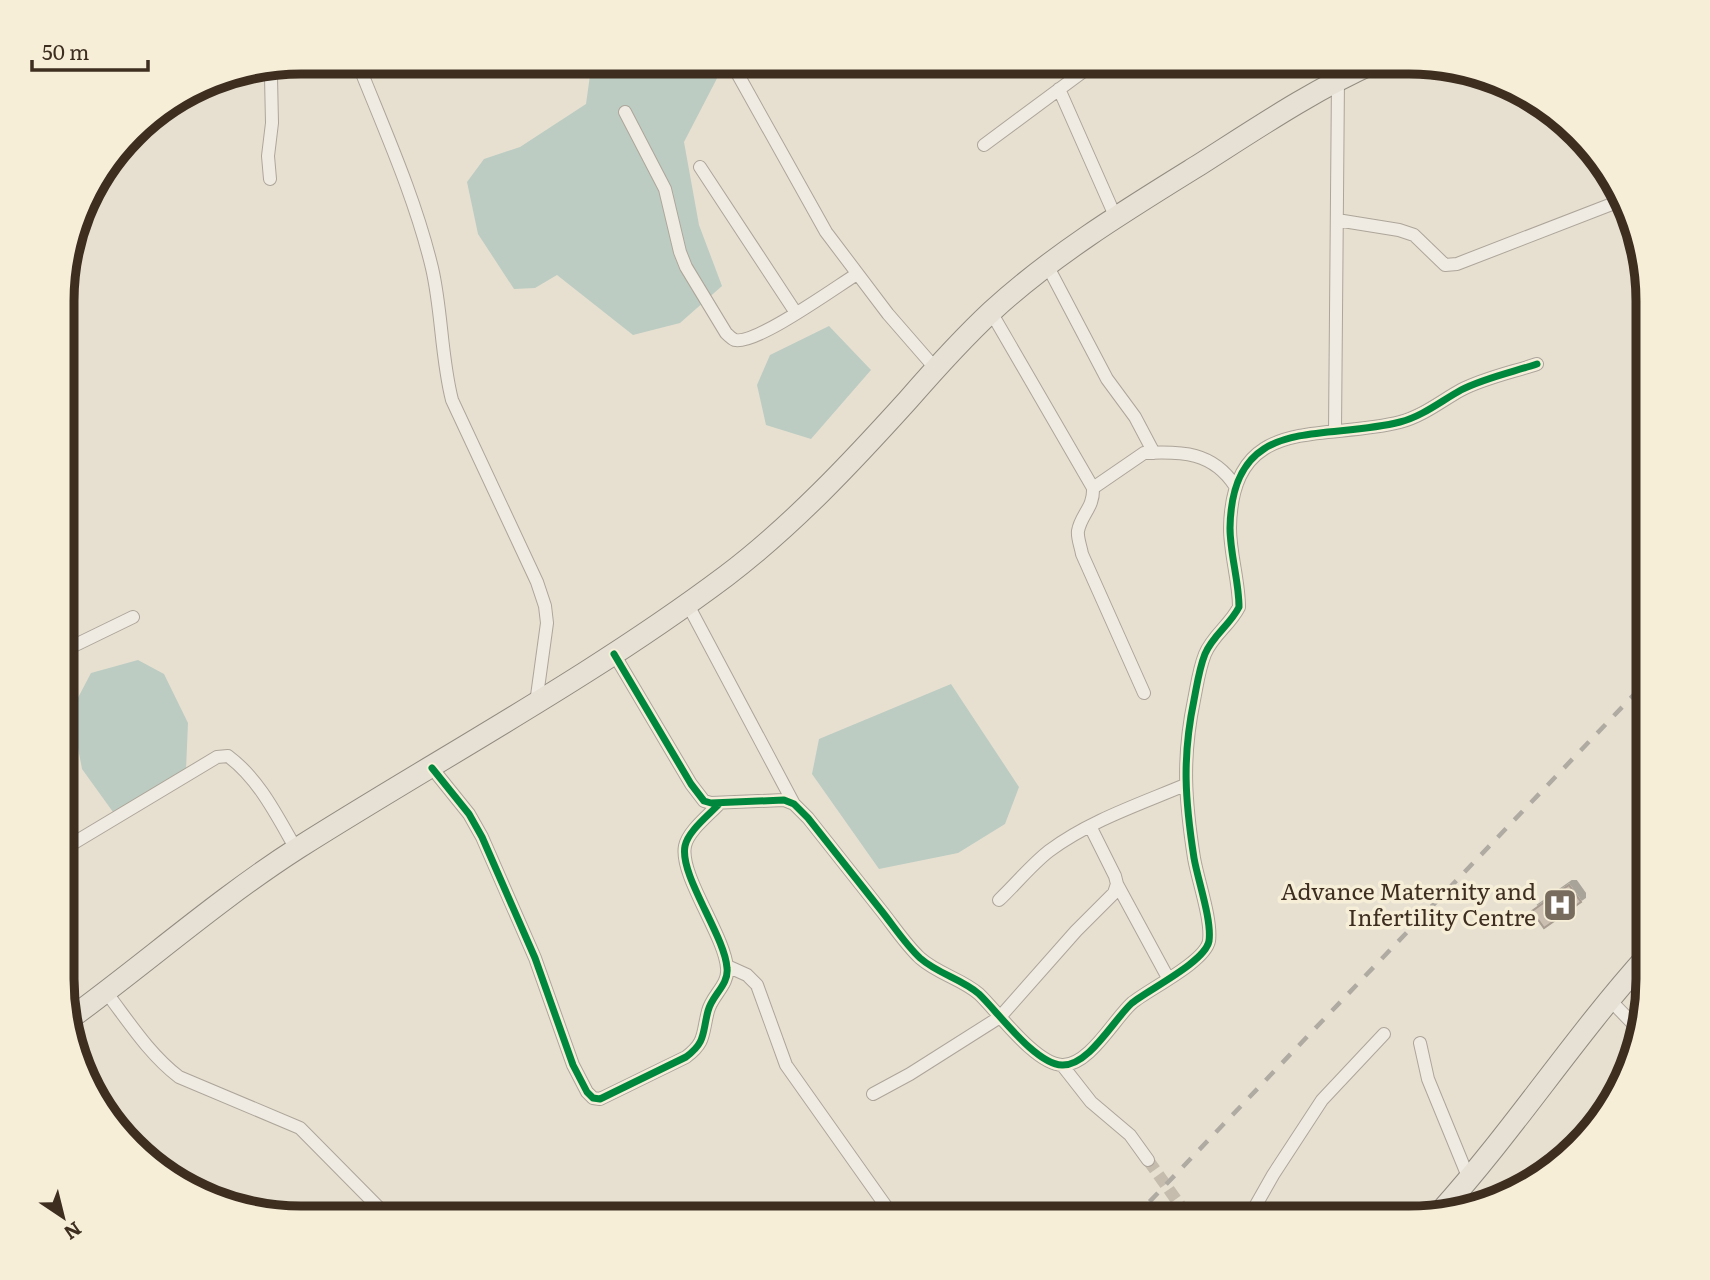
<svg xmlns="http://www.w3.org/2000/svg" width="1710" height="1280" viewBox="0 0 1710 1280" font-family="Literata,serif">
<defs>
<filter id="shadow"><feDropShadow dx="6" dy="-6" stdDeviation="0" flood-color="#0004"/></filter>
</defs>
<rect width="100%" height="100%" fill="#e7e0d1"/>
<path fill="#bcccc2" d="M592,61H726L684,142L699,225L722,286L680,323L633,335L557,275L535,288L514,289L478,234L467,182L484,159L520,147L586,104Z
M829,326L871,370L811,439L766,425L757,385L770,355Z
M138,660L164,674L188,723L186,770L113,812L82,769L71,711L91,673Z
M951,684L1019,787L1005,824L958,853L879,869L812,774L819,739Z"/>
<path fill="#cbbfb2" stroke="#a89c90" stroke-width="2" filter="url(#shadow)" d="M1569,885L1581,902L1544,928L1532,911Z"/>
<g fill="none" stroke-linecap="round" stroke-linejoin="round">
<path stroke="#c5bcae" stroke-width="12" stroke-dasharray="12 6" stroke-linecap="butt" d="M1148,1160L1187,1215"/>
<g stroke="#ada599" stroke-width="14">
<path id="street" d="M357,61C384,129 415,197 432,268C442,311 441,357 452,400L537,582L545,606L547,623L536,703
M1329,62L1338,79L1335,431
M736,71L826,232L888,314L935,368
M1059,89L1116,218
M625,112L665,189L680,252L686,267L726,333C729,336 732,339 735,340C756,345 836,287 857,274
M984,145L1096,62
M700,167L796,313
M270,179L268,156L272,123L271,77L276,65
M1337,220L1399,230L1414,235L1445,265L1457,264L1625,199
M1047,265L1107,379L1135,417L1154,453
M991,312L1093,488C1094,508 1081,514 1078,531C1077,538 1081,547 1082,554L1144,693
M1093,488L1144,453C1182,451 1213,452 1235,486
M687,603L794,804
M63,651L133,617
M614,654L691,784L704,801L711,803L784,800L794,804L808,818C832,848 856,879 880,909C893,925 905,944 920,958C938,974 962,979 979,994C998,1012 1035,1064 1062,1065C1089,1066 1114,1019 1132,1003C1149,989 1205,962 1209,941C1212,920 1198,881 1194,858C1185,800 1182,758 1194,700C1197,685 1199,669 1205,654C1213,635 1230,625 1239,607C1239,581 1230,554 1230,528C1232,412 1322,442 1400,422C1423,416 1441,401 1461,390C1484,378 1513,372 1537,364
M432,768L469,814L482,837L535,958L573,1065L587,1092L593,1098L600,1099L686,1057C706,1042 702,1034 708,1011C712,995 729,985 727,968C725,936 679,875 685,846C688,831 709,815 719,804
M62,850L217,757L228,756C259,779 277,816 296,849
M1117,884L1168,978
M999,900C1016,884 1031,865 1049,851C1089,821 1140,804 1185,785
M727,966L747,975L757,985L786,1065L895,1219
M106,992C129,1022 149,1054 179,1077L300,1128L389,1218
M1609,999L1640,1031
M1420,1043L1428,1079L1469,1179
M1062,1065L1091,1102L1130,1135L1148,1160
M873,1094L910,1074L1000,1017L1076,931L1114,893L1117,884L1115,876L1090,826
M1187,1215L1190,1219
M1251,1219L1256,1205L1273,1175L1322,1100L1384,1034"/>
</g>
<g stroke="#928b80" stroke-width="23">
<path id="primary" d="M68,1020C145,964 217,900 298,848C440,758 590,678 726,576C793,525 851,463 908,400C935,369 962,339 992,311C1054,254 1128,209 1199,165C1257,128 1313,90 1376,62
M1440,1212C1514,1130 1574,1037 1648,955"/>
</g>
<use href="#street" stroke="#efebe3" stroke-width="12"/>
<use href="#primary" stroke="#e6e1d4" stroke-width="21"/>
<path stroke="#afaaa2" stroke-width="4.5" stroke-dasharray="12 12" stroke-linecap="butt" d="M1133,1219L1648,680"/>
<g stroke="#f7eed8" stroke-width="11">
<path id="cycleway" d="M614,654L691,784L704,801L711,803L784,800L794,804L808,818C832,848 856,879 880,909C893,925 905,944 920,958C938,974 962,979 979,994C998,1012 1035,1064 1062,1065C1089,1066 1114,1019 1132,1003C1149,989 1205,962 1209,941C1212,920 1198,881 1194,858C1185,800 1182,758 1194,700C1197,685 1199,669 1205,654C1213,635 1230,625 1239,607C1239,581 1230,554 1230,528C1232,412 1322,442 1400,422C1423,416 1441,401 1461,390C1484,378 1513,372 1537,364
M432,768L469,814L482,837L535,958L573,1065L587,1092L593,1098L600,1099L686,1057C706,1042 702,1034 708,1011C712,995 729,985 727,968C725,936 679,875 685,846C688,831 709,815 719,804"/>
</g>
<use href="#cycleway" stroke="#00873e" stroke-width="7"/>
</g>
<defs>
<g id="hospital-square" transform="scale(1.75)"><rect x="-9" y="-9" width="18" height="18" rx="4" fill="#786c5e" stroke="#f7eed8"/><path d="M-5-5h3v3.5h4V-5h3V5h-3V1.5h-4V5h-3Z" fill="#fff"/></g>
</defs>
<g fill-rule="evenodd">
<use href="#hospital-square" x="1560" y="905"/>
</g>
<g text-anchor="middle" stroke-width="7" stroke-linejoin="round" paint-order="stroke">
<g font-size="23" fill="#3d2e20" stroke="#f7eed8" text-anchor="end">
<text x="1536" y="900">Advance Maternity and<tspan x="1536" dy="26">Infertility Centre</tspan></text>
</g>
</g>
<path d="M0 0H1710V1280H0ZM301 74H1409A227 227 0 0 1 1636 301V979A227 227 0 0 1 1409 1206H301A227 227 0 0 1 74 979V301A227 227 0 0 1 301 74Z" fill="#f7eed8" fill-rule="evenodd"/>
<path fill="none" stroke="#3d2e20" stroke-width="9" d="M301 74H1409A227 227 0 0 1 1636 301V979A227 227 0 0 1 1409 1206H301A227 227 0 0 1 74 979V301A227 227 0 0 1 301 74Z"/>
<g transform="translate(63 1217) rotate(145)" stroke="#f7eed8" stroke-width="5" paint-order="stroke">
<path d="M0-5L12 26L0 18L-12 26Z" fill="#3d2e20"/>
<text y="-10" font-size="19" font-weight="bold" text-anchor="middle" fill="#3d2e20">N</text>
</g>
<path d="M32 60v10h116v-10" fill="none" stroke="#3d2e20" stroke-width="3.5"/>
<text x="42" y="60" font-size="21" fill="#3d2e20" stroke="#f7eed8" stroke-width="5" paint-order="stroke">50 m</text>
</svg>
